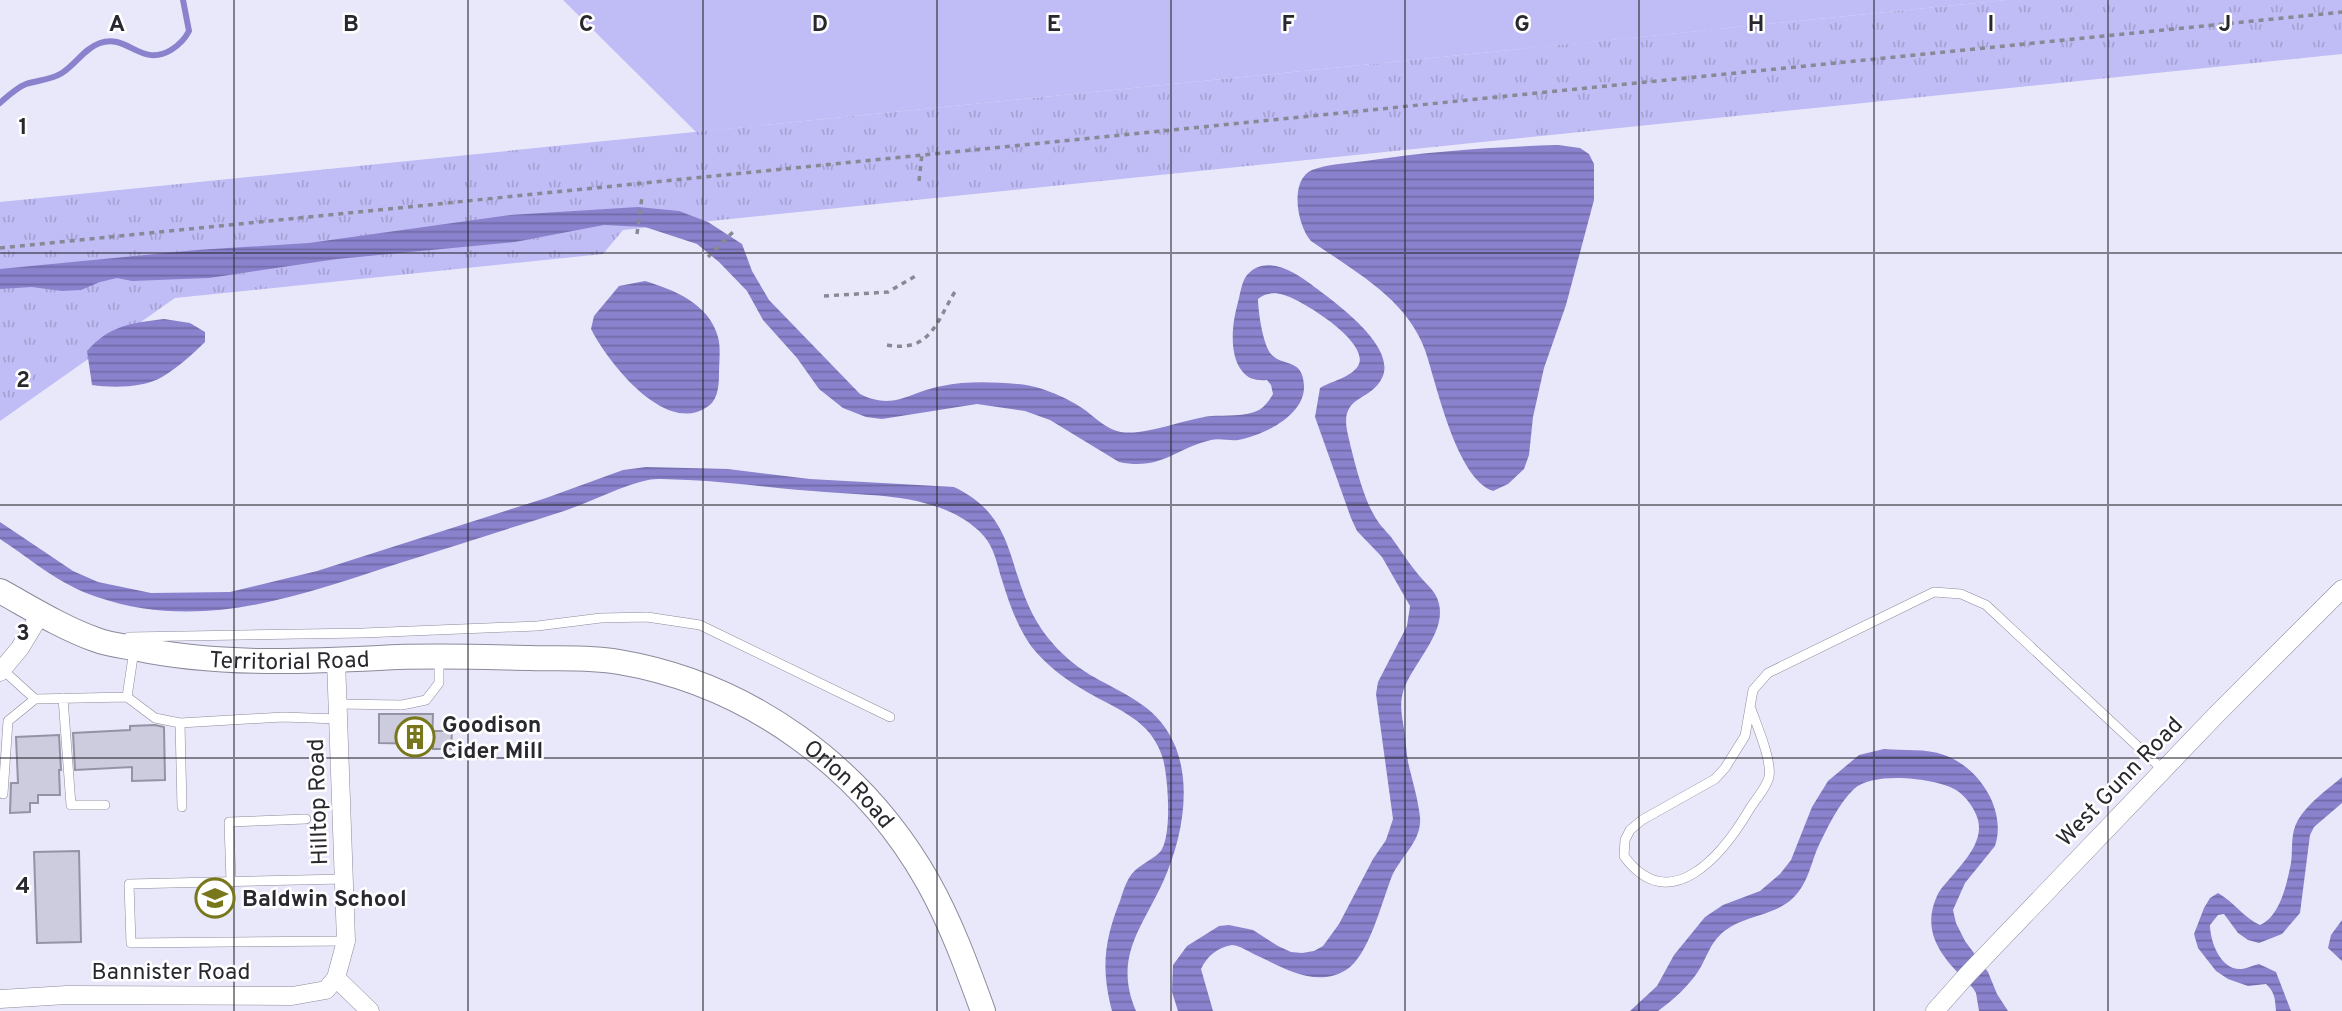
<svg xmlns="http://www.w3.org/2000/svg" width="2342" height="1011" viewBox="0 0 2342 1011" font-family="Overpass,sans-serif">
<defs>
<pattern id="park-tufts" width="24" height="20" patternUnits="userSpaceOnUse" patternTransform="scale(1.75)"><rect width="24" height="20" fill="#c0bcf6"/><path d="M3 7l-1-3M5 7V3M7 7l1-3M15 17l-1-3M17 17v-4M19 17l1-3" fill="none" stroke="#a5a2d3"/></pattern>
<pattern id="water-rules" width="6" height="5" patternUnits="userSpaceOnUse" patternTransform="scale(1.75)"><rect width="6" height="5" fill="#8a82cd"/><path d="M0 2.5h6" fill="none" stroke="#716aa7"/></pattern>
</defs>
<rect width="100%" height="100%" fill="#e8e8fa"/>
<path fill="#c0bcf6" d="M563,0H2007L696,132Z"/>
<path fill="url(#park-tufts)" d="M2007,0H2342V54L623,230L603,254L175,298L0,421V202Z"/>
<path fill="url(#water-rules)" d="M1558,145L1580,148L1589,154L1594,164V200L1566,305L1544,368L1533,417L1529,455L1524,469L1508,484L1493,491C1456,478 1437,385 1425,350C1407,299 1354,271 1311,241C1297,226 1289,180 1312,170C1328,164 1349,163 1365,161C1431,151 1492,147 1558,145Z
M638,207L679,211L708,222L742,244L752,271L769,300L860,394C894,411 909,392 942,386C965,381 993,382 1017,384C1037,385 1064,396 1082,408C1094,416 1103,427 1117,431C1140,438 1184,419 1211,416C1226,415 1245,417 1259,410C1265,406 1269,401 1273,394L1271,385L1267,380C1257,381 1248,379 1242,371C1229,355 1232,325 1237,306C1240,297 1241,282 1247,275C1266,253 1296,273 1312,285C1333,301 1398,346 1382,378C1370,403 1338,394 1348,435C1353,457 1363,497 1374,515C1378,523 1385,530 1391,537C1400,549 1408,562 1417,573C1423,581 1430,586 1435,594C1455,629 1409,663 1402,696C1400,707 1402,717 1404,729C1406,740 1406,751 1408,762C1412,780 1418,798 1420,817C1422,841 1401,856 1392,876C1382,901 1369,956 1346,970C1316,988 1286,969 1258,956C1249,952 1241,946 1232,945C1217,948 1208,955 1201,969L1213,1011H1178L1172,992L1173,965L1187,946L1219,926L1229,925L1253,930L1278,946L1291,952L1302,953L1314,951L1323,946L1339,924L1373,859L1386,840L1393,819L1376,694L1378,682L1407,626L1410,606L1382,557L1357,531L1351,518L1315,417L1320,388C1331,381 1350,378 1358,366C1372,343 1302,300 1284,295C1274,292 1265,293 1258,299C1258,310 1263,347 1272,355C1284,367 1303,358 1304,386C1305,416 1262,436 1238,440C1229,441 1220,438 1211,440C1176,448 1161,471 1119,462L1050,420L1025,411L977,404L882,419L866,417L843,408L819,389L797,358L763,320L747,291L719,262L697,244L645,227L604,225L515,242L337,259L209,278L132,281L117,278L100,282L81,290L62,291L32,287L0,289V269L197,250L309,243L510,215Z
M645,281C675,290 709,304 718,337C721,348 719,362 719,374C719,385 718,401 707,407C665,436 607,361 591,329L594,316L619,286Z
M164,319L190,323L205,332V342C193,354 177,368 162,377C144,388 112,388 92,385L87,351C110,325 132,323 164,319Z
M646,467L728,469L810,479L954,487C1018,517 1006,570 1037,622C1050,644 1072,665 1094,677C1129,697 1160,707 1176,748C1192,790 1181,842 1163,882C1142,928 1113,957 1136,1011H1112C1101,969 1104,941 1120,901C1122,894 1125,885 1129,878C1136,866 1149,862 1159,853C1173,840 1168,777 1163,759C1152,720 1118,710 1087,692C1066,680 1046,665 1031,646C1017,626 1009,603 1002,580C996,561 994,544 978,530C938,494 876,496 825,492C779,489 734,482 688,480C675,480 660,478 648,480C621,486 591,502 564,511C511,528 457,545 403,562C301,595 203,633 97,597C60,585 32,560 0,539V522L73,571L98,582L151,593L230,592L317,571L546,498L623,470Z
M1884,749C1903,751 1926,748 1944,755C1979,767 2007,810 1995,846L1965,883L1953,910L1956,923L1965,941L1988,972L1997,994L2008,1011H1979L1976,993L1973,988C1946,961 1917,934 1939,892C1953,872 1985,847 1978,820C1975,809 1966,796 1956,790C1936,778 1873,771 1854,789C1839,803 1827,828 1818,847C1810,866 1808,884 1792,899C1772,917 1741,915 1721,934C1710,944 1707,957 1699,970C1689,986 1673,1000 1658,1011H1630L1657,986L1674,955L1705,917L1723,905L1760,891L1780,874L1791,860L1812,807L1828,781L1859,755Z
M2342,777V803L2314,827L2310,835L2300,913L2282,934L2259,943L2248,940L2238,933L2224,914L2218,915L2210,925C2210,942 2221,971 2242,969C2248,968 2254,965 2259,964L2276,972L2291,1011H2276C2275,999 2275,992 2266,984L2248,986L2228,979L2216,971L2198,948L2194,934L2204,908L2210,898L2218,893C2234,902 2244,918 2260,925C2280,917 2287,883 2291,863C2293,848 2290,834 2298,820C2308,803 2327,790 2342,777Z
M2342,920V961L2328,948L2331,935Z"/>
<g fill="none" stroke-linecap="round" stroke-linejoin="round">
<path stroke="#8a82cd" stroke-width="6" d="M0,103C8,96 16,88 26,84C38,80 51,80 62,73C75,65 85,48 100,43C127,33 141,68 171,50C179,45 185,39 189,31L183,0"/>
</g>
<path fill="#cdccde" stroke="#9393a4" stroke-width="2" d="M379,714H433L432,744L379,743Z
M155,725L164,727L165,780L132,781V767L75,770L73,733L130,730V726Z
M433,731H452L451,749H433Z
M59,735L61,770H59L60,795H38V803H30V812L10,813L11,783H18L16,737Z
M79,851L81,942L37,943L34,852Z"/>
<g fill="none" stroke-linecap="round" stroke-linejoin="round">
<g stroke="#8b8a9b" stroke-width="10">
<path id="lane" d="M129,637L363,633L537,626L601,618L647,617L700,625L890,717
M3,670L35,699L127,697L155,718L180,723L283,717L338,719
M127,697L134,650
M63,698L71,805H105
M337,704L402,705L426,700L439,683V659
M1751,709C1757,726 1772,760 1769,777C1767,787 1755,800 1749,810C1723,854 1670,919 1624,856L1625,840L1630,830L1642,820L1715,779L1725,768L1745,736L1753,690L1768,673L1934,592L1961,594L1986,605L2163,770
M180,723L182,807
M3,794L8,721L35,699
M344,879L129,884L131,943L346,941
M231,881L229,822L306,819"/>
</g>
<g stroke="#8b8a9b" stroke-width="19">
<path id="street" d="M0,672L20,648L41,613
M336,978L370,1011
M0,999L67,995L292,996L326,990L336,978L346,941L336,660
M1935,1011L1967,975L2216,715L2342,589"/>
</g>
<g stroke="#8b8a9b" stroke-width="26">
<g id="secondary">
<path id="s1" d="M0,591C31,608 61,627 94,639C106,644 121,646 134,648C214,665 297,662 379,658C429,655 480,657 531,658C560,659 590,657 619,662C749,684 863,767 928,882C951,923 967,967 983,1011"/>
</g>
</g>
<path stroke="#898995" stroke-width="3.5" stroke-dasharray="5 5" stroke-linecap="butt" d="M919,181L922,154
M637,234L642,197
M0,248L2342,12
M708,257L735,230
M824,296L888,292L919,274
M887,345C931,353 936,322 956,290"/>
<use href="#lane" stroke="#fff" stroke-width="9"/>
<use href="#street" stroke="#fff" stroke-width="18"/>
<use href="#secondary" stroke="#fff" stroke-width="24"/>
</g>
<path fill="none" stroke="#29282f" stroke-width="2" stroke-opacity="0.55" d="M234,0V1011M468,0V1011M703,0V1011M937,0V1011M1171,0V1011M1405,0V1011M1639,0V1011M1874,0V1011M2108,0V1011M0,253H2342M0,505H2342M0,758H2342"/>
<defs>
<g id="building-ring" transform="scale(2.0125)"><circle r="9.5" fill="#fff" stroke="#79771c" stroke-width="1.5"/><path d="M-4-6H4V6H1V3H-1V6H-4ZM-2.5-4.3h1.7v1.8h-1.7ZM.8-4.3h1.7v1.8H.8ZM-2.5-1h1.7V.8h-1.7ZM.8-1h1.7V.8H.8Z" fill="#79771c"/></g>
<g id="school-ring" transform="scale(2.0125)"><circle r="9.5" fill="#fff" stroke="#79771c" stroke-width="1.5"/><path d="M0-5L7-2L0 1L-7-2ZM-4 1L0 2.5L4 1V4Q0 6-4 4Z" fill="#79771c"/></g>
</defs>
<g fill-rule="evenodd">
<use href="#building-ring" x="415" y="737"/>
<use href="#school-ring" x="215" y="898"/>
</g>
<g text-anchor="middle" stroke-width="5" stroke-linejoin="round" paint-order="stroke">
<g font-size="23" fill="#29282f" stroke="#fff">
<text dy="8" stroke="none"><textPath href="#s1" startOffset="303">Territorial Road</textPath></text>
<text transform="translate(2119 781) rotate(-46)" y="8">West Gunn Road</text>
<text dy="8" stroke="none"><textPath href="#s1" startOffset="898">Orion Road</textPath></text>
<text transform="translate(317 802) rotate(-92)" y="8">Hilltop Road</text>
<text x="171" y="979">Bannister Road</text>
</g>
<g font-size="23" font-weight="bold" fill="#29282f" stroke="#fff" text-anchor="start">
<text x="442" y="732">Goodison<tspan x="442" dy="26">Cider Mill</tspan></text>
<text x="242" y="906">Baldwin School</text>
</g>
</g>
<g font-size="23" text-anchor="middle" font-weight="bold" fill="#29282f" stroke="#fff" stroke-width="5" stroke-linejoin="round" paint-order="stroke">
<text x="117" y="31">A</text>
<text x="351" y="31">B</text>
<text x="586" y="31">C</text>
<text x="820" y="31">D</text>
<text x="1054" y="31">E</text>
<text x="1288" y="31">F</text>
<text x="1522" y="31">G</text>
<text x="1756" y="31">H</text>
<text x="1991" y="31">I</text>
<text x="2225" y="31">J</text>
<text x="23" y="134">1</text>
<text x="23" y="387">2</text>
<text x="23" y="640">3</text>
<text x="23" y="893">4</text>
</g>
</svg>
